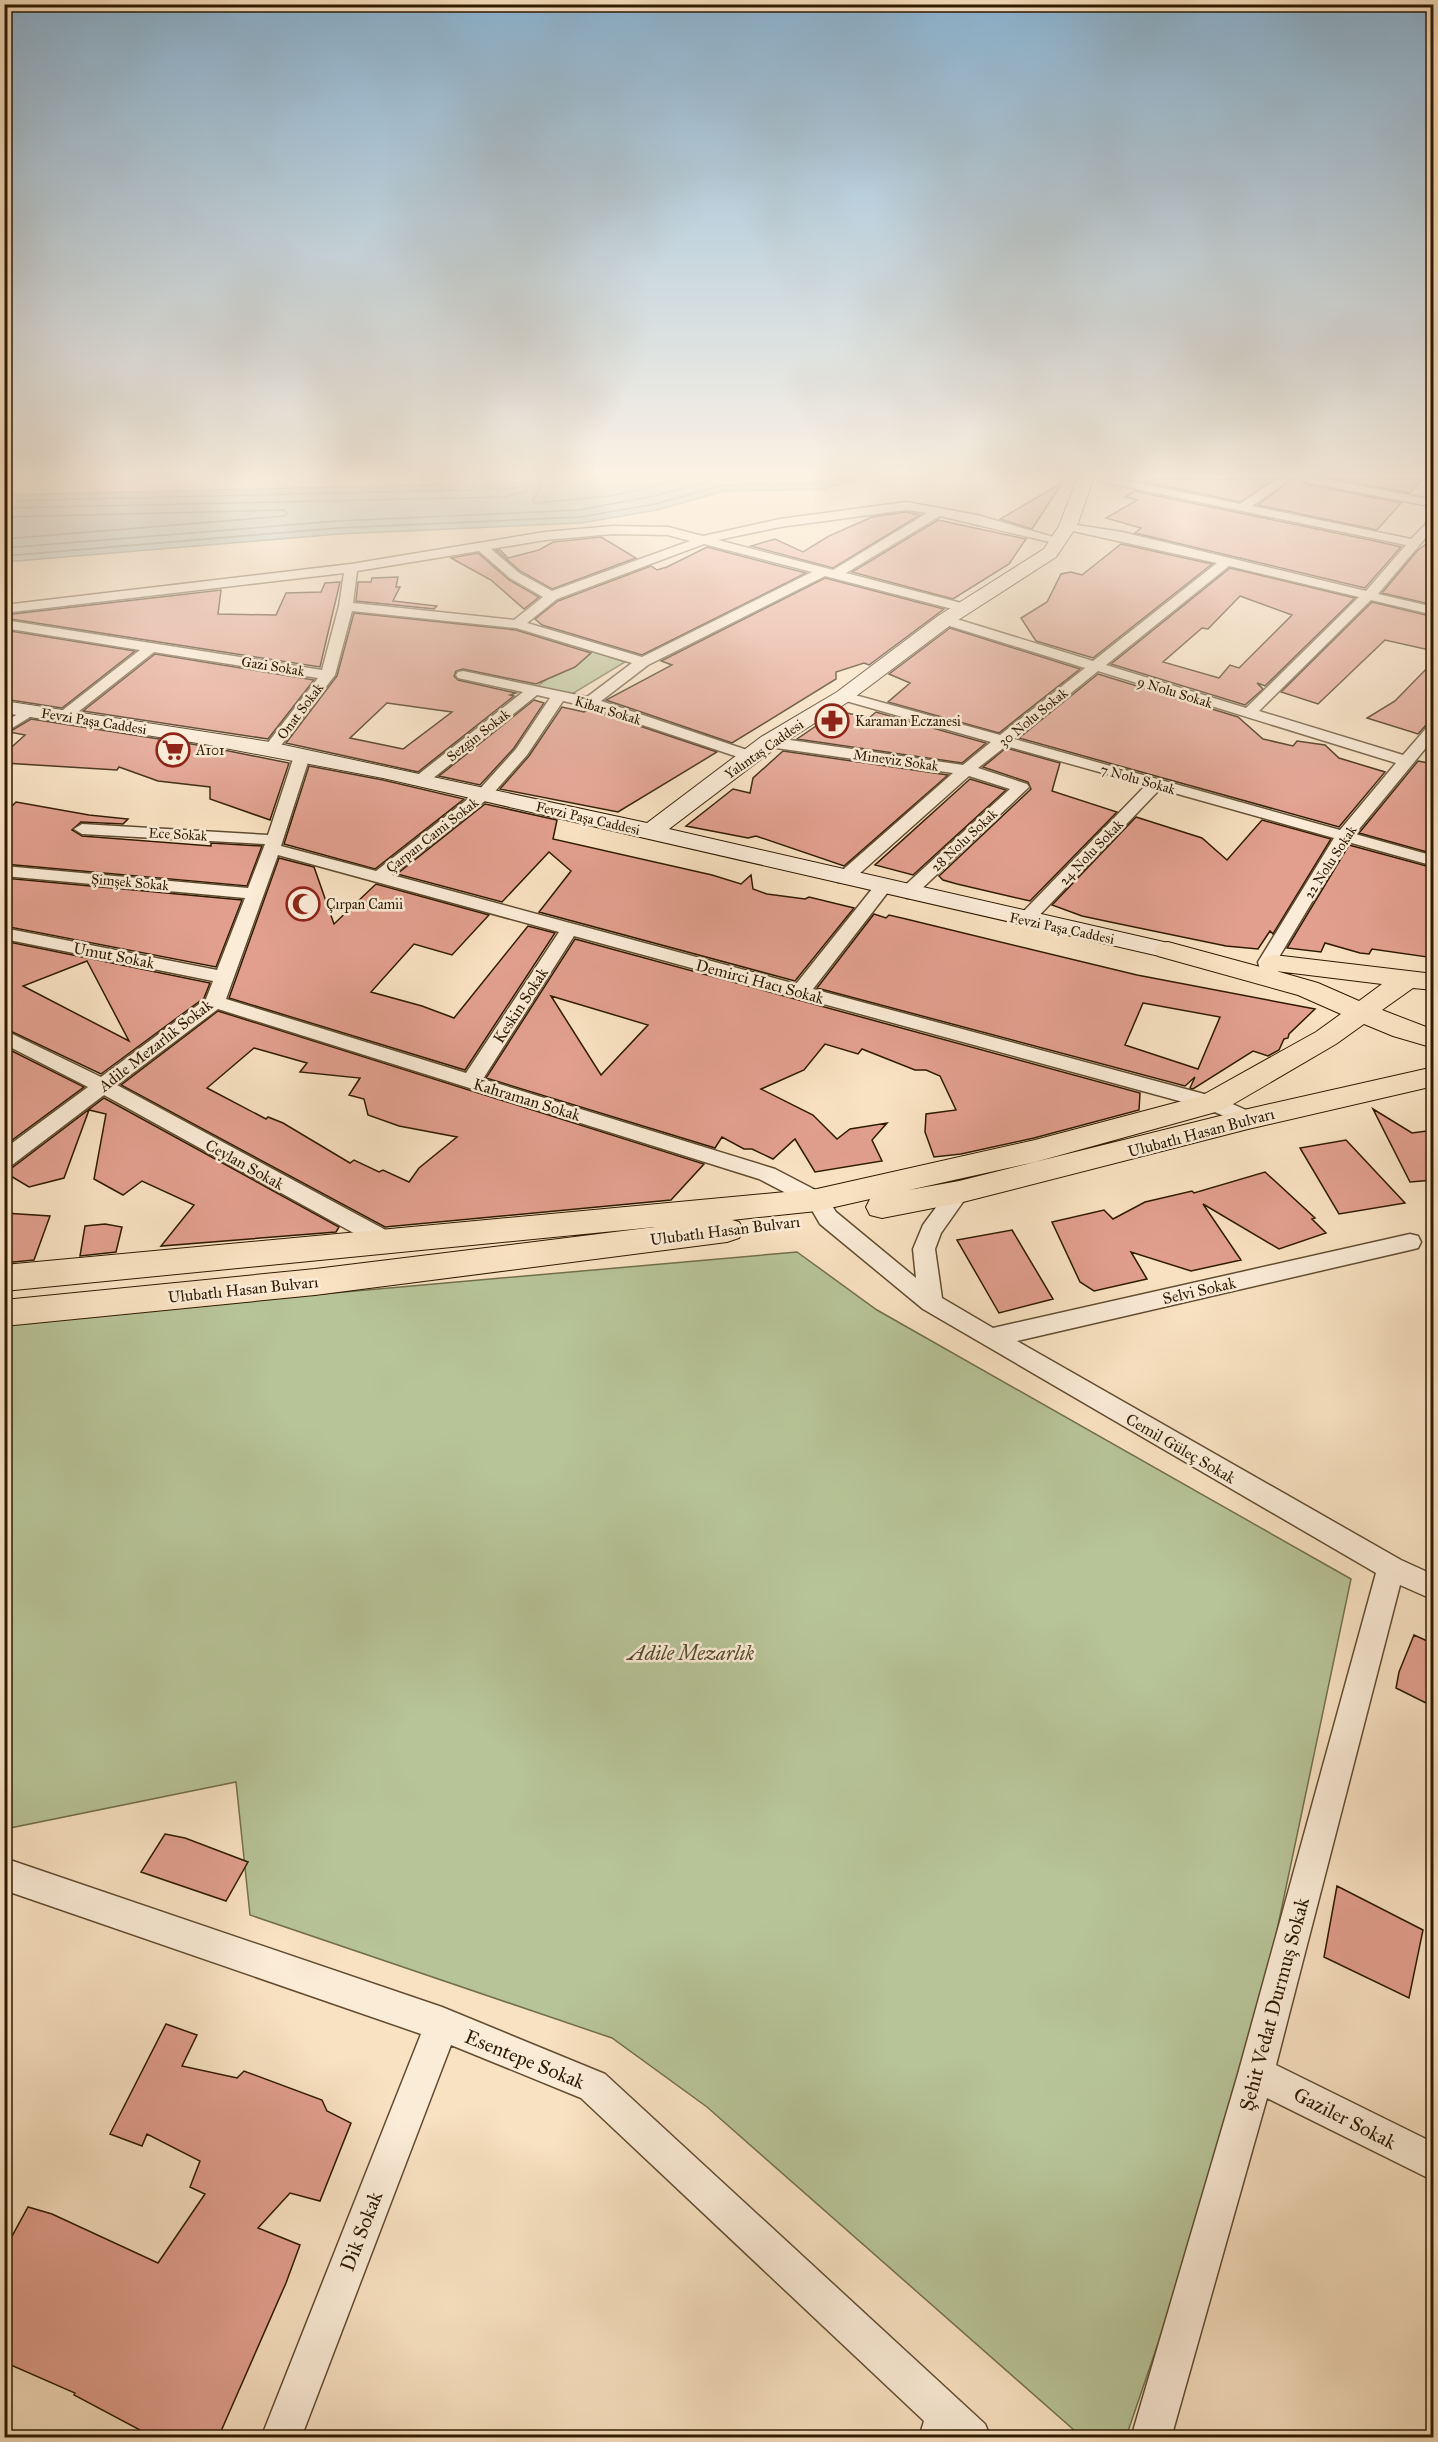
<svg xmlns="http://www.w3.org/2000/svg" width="1438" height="2442" viewBox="0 0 1438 2442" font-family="'IM FELL Great Primer',serif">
<rect width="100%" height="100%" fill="#f9e2c2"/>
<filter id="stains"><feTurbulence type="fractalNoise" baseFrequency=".00333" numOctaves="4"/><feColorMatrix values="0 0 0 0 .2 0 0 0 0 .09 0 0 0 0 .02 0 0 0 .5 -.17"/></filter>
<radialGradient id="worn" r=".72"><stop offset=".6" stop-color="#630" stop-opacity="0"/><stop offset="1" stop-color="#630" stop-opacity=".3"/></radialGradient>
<path fill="#b7c498" stroke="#726f4c" stroke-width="1.5" d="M588,650L625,662L572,694L532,690Z
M797,1252L877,1310L1351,1579L1241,2101L1126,2437H1082L707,2107L612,2038L250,1915L236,1782L5,1829V1322Z"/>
<path fill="#a1bcbd" stroke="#737b71" stroke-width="1.5" d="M542,479H856L823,489L724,491L657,510L581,523L339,534L5,562V495L504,483Z"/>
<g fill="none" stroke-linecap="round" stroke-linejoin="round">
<path stroke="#686b5e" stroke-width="1.5" d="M541,479L539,490L533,499L535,503L610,496L683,479
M4,501L504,489L521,487L525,479
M4,508L505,497L526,491L532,479
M4,517L284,510L287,513L285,516L4,539
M4,548L338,521L579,510L654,496L716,479
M4,556L338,528L580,517L655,504L723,485L821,483L836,479"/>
</g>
<path fill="#e29f8e" stroke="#2e1a00" stroke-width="1.5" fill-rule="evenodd" d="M1150,479H1274L1240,502L1145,482Z
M1292,479H1299L1307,484L1401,503L1377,530L1258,505Z
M1333,479H1423L1410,493Z
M1062,483L1032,529L1000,519Z
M1134,491L1375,541L1401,547L1365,588L1135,533L1141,528L1106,518L1137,500L1125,497Z
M906,512L920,515L833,568L751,546L775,539L803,552L829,536L872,517Z
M938,520L1026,539L1009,564L953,599L852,572Z
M601,537L636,558L552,589L520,571L496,550H500L508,558L539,550L553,542Z
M1434,538V605L1382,593L1417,551Z
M1121,544L1212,564L1093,658L1036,641L1021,618L1047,602L1061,574L1071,572L1082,575Z
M707,547L806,573L642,655L542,625L535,619L558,601L651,566L657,570L667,567Z
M478,553L509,580L539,597L524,609L491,580L451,558Z
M1230,568L1355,598L1265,686L1257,683L1263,689L1245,705L1111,664ZM1240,596L1292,615L1239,668L1230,665L1219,678L1163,662L1202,628L1208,629Z
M398,577L396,587H400L393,601L437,606L434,609L356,601L358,582H371L372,578Z
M825,578L944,609L869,665L864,663L836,672V679L732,743L606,700L672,665L661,661Z
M340,582L320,667L4,618V615L221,590L218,614L276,615L286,593L321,592L325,583Z
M1372,602L1434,617V651L1385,640L1318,704L1281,692Z
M354,613L516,630L591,653L575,667L536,684L463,669L456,671L454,676L458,680L516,693L510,695L514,696L418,772L286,743L337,676ZM387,703L452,712L403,749L350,738Z
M950,628L1080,669L999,733L888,702L910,683L889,674Z
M4,630L135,651L62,708L4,699Z
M155,654L314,680L268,739L83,711Z
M1434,661V722L1427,724L1418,734L1367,718L1395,701Z
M1098,674L1238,717L1263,739L1293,746L1297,741L1325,745L1339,758L1385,772L1339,827L1019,738Z
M534,700L544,703L514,748L480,785L439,776Z
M562,707L584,712L589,709L717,752L618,812L500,789L529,756Z
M838,711L869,718L876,712L986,743L962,763L797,739Z
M31,719L204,746L289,763L270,820L210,799V787L158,781L119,767L117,770L4,763V754L25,735L9,732Z
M1006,748L1060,763L1052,791L1117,812L1030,901L957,884L943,880L939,876L1031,789L1028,782L983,767Z
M783,751L948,775L844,866L756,836L748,838L686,826L733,789L750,793L753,778Z
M1418,761L1434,764V854L1359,833Z
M309,766L383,780L464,799L375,869L284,844Z
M970,779L1006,790L913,875L875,865Z
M16,802L89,815L128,819L123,824L81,822L72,830L82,836L211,846V843L262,846L247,886L4,864V814Z
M485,804L557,820L553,839L712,875L741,884L751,875L753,889L767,894L805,899L809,897L854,908L795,981L539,912L571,871L549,852L502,902L397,874Z
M1136,817L1202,838L1227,860L1262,820L1331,839L1273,934L1270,931L1258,949L1226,946L1115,923L1082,916L1052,905Z
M1349,845L1434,868V958L1372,949L1369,954L1360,953L1325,943L1321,952L1287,948Z
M279,858L314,867L334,924L376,884L489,915L452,955L414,944L371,992L422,1006L454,1018L528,926L555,933L465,1070L229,998Z
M4,878L242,900L216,967L4,926Z
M874,914L886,918L889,915L906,919L1137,975L1315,1009L1289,1034L1288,1038L1284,1039L1279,1050L1268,1056L1253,1051L1193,1089L1190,1088L1195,1077L1185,1086L817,988ZM1143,1003L1220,1017L1198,1069L1125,1045Z
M575,939L1140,1093L1139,1110L1034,1138L961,1154L934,1157L925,1132L926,1114L956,1110L940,1076L926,1070H915L862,1049L858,1054L825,1044L804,1070L761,1089L813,1115L837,1139L850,1129L887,1123L872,1140L882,1161L815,1172L795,1139L773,1159L752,1149H744L722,1137L715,1148L486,1078ZM551,996L648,1025L601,1075Z
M4,941L210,983L204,998L101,1074L4,1028ZM87,961L129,1041L23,986Z
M218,1011L704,1164L671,1200L385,1227L121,1085ZM254,1048L307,1063L300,1072L360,1078L349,1095L364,1099L368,1115L399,1126L457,1137L419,1168L409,1182L383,1170L379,1172L354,1160L350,1163L283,1123L268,1117L266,1119L207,1088Z
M4,1047L84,1087L4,1146Z
M104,1098L339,1227L336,1232L161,1246L194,1205L142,1181L123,1195L94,1179L106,1114L89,1110L64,1178L29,1187L4,1172V1169L13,1167Z
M1373,1109L1412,1133L1434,1130V1180L1410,1182Z
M1346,1140L1405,1203L1339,1214L1300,1148Z
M1265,1172L1315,1218L1312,1219L1326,1233L1279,1249L1203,1204L1241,1260L1191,1271L1131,1252L1147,1279L1094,1291L1080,1282L1052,1222L1104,1210L1113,1219L1145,1202L1192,1191L1194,1193Z
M4,1213L50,1216L34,1260L4,1263Z
M105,1224L122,1227L116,1252L80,1256L85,1226Z
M1012,1230L1053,1299L999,1313L957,1240Z
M1414,1635L1434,1644V1707L1396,1688L1399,1672Z
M165,1834L185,1838L248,1862L226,1901L141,1872Z
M1337,1886L1423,1930L1409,1998L1324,1957Z
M166,2024L197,2035L182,2066L237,2078L244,2071L322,2100L327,2111L351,2123L320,2201L290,2193L258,2228L300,2245L286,2283L218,2438H155L74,2395L75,2393L4,2362V2251L28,2207L52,2214L158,2263L205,2194L190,2187L200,2161L147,2134L142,2146L110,2134Z"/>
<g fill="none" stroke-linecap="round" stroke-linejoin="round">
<g stroke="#614c30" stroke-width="3">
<path id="minor" d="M1097,479H1118L1240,504L1277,479H1290L1252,506L1411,539L1434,516V528L1378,594L1434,607V615L1371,600L1259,711L1403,755L1429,725L1434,724V738L1355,834L1434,856V866L1348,842L1276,962L1279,977L1277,981H1263L1258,962L1334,838L1160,789L1031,924H1019L1016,920L1019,916L1146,785L1006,746L978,768L1027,784L1029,787L913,897L907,898L898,893L901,889L1010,789L969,776L850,882H838L835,878L838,874L953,773L769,747L761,742L769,737L963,765L991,742L839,699L837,696L844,692L1000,735L1085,668L940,623V617H950L1093,661L1217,563L1064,529V523L1122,532L1366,591L1406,545L1103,482ZM1229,566L1359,597L1246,708L1106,665ZM1098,671L1396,763L1340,830L1014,739Z
M1301,479H1323L1434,500V507L1307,482Z
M906,502L977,515L1064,540L1058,544L940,516L846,573L969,605V611L964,612L825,576L648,665L601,701L756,753L758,756L756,759H744L586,706L563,701L527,755L490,797L392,875L796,984L876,884H888L891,888L888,892L813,989L1219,1098L1255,1114L1258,1119L1255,1124L1248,1126L1205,1108L574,936L483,1079L775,1169L825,1195L836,1212L916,1278L913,1249L923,1225L951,1187L959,1184L967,1187L970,1192L941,1233L935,1249L942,1298L993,1328L1410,1234L1418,1236L1421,1242L1418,1248L1410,1250L1017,1341L1401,1560L1434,1575V1600L1400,1585L1276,2065L1434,2143V2181L1267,2098L1171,2438H1131L1238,2074L1376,1573L923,1309L820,1224L809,1205L759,1179L218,1009L117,1085L395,1235L398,1241L395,1247L387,1249L379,1247L104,1095L12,1165L4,1167V1149L88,1087L4,1044V1030L101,1077L206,999L213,981L4,939V928L217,970L245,898L4,876V866L248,888L265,844L82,834L74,829L82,824L268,835L294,756L302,751L310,756L281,846L376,871L478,791L516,749L550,698L537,695L427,783H415L413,780L415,777L523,692L458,678L456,675L458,672L463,671L587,697L632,663L516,628L352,611L335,675L276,752L271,754L263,749L318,678L154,652L69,719H59L56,716L59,713L140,650L4,628V620L322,670L339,606L344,573L4,613V605L351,564L545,532L613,526L668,527L703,536L780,519ZM906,510L927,513L833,570L718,540L780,527ZM613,534L668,535L690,541L552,591L519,573L491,549L545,540ZM704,544L812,572L642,657L527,623L557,599ZM479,551L510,578L543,597L514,620L353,603L357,571ZM278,855L559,932L466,1073L226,999Z
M30,707L37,711L35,714L4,733V722Z
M4,1858L442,2007L605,2074L985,2424L991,2438H919L924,2421L581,2098L451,2045L301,2438H261L421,2034L4,1890Z"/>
</g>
<g stroke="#2e1a00" stroke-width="2">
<path id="secondary" d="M1077,479H1093L1077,526L1056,557L952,624L851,700L777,747L669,829L1177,945L1181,950L1177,955L1168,958L383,778L204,744L4,713V701L270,742L647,823L761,737L837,692L938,616L1044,549L1059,526Z"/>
</g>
<g stroke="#2e1a00" stroke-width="2">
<path id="primary" d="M1168,942L1264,968L1260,963L1264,957L1274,955L1434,974V990L1413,988L1382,1010L1434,1030V1048L1393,1036L1364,1024L1336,1044L1223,1110L1035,1162L909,1190L959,1181L1248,1109L1434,1067V1086L1248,1129L959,1203L882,1218L870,1215L866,1207L870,1199L817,1211L732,1220L739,1222L744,1230L739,1238L727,1242L315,1295L4,1326V1300L315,1269L655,1227L4,1291V1265L817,1189L1035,1140L1201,1096L1316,1032L1341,1014L1298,995L1158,956L1154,950L1158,944ZM1276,971L1382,984L1359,1001L1318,983Z"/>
</g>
<use href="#minor" fill="#fbecd7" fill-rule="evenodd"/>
<use href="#secondary" fill="#fbecd7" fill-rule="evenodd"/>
<use href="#primary" fill="#f9e2c2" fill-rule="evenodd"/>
</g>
<linearGradient id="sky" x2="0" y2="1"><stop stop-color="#8bb7d7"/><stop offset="0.58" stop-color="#fcf2e4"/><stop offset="1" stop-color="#fcf2e4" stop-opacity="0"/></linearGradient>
<rect width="1438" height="821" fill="url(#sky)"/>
<defs>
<g id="pharmacy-ring" transform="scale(1.725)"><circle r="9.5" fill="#fbecd7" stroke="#8f2418" stroke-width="1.5"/><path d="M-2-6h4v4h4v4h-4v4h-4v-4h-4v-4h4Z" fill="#8f2418"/></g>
<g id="supermarket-ring" transform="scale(1.725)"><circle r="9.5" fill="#fbecd7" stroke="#8f2418" stroke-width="1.5"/><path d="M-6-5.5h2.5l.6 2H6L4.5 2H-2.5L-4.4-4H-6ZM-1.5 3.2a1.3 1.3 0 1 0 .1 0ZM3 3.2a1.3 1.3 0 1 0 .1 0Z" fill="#8f2418"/></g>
<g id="mosque-ring" transform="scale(1.725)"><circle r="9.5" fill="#fbecd7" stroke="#8f2418" stroke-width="1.5"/><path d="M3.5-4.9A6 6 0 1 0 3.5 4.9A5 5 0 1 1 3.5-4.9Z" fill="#8f2418"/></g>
</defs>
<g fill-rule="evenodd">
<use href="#pharmacy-ring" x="832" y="721"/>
<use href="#supermarket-ring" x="173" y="750"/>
<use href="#mosque-ring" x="303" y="904"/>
</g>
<g text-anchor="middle" stroke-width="5" stroke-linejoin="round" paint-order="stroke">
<g font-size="14" fill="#2e1a00" stroke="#fbecd7">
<text transform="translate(273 666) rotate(9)" y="5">Gazi Sokak</text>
<text transform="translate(1175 692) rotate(17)" y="5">9 Nolu Sokak</text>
<text transform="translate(608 710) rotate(17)" y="5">Kibar Sokak</text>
<text transform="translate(300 711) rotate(-53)" y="5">Onat Sokak</text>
<text transform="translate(1033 717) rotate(-39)" y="5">30 Nolu Sokak</text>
<text transform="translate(94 721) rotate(9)" y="5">Fevzi Paşa Caddesi</text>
<text transform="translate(478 735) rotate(-38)" y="5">Sezgin Sokak</text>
<text transform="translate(764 749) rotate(-35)" y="5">Yalıntaş Caddesi</text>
<text transform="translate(896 760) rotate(8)" y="5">Mineviz Sokak</text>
<text transform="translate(1138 779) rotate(16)" y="5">7 Nolu Sokak</text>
<text transform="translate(588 818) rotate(13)" y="5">Fevzi Paşa Caddesi</text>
<text transform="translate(178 834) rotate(3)" y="5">Ece Sokak</text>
<text transform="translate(432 835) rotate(-38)" y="5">Çarpan Cami Sokak</text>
<text transform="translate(964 840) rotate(-43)" y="5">28 Nolu Sokak</text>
<text transform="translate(1091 852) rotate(-46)" y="5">24 Nolu Sokak</text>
<text transform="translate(1330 862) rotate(-57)" y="5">22 Nolu Sokak</text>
<text transform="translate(130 882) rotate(5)" y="5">Şimşek Sokak</text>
<text transform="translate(1062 928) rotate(12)" y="5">Fevzi Paşa Caddesi</text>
</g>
<g font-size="14" fill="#2e1a00" stroke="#fbecd7" text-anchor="start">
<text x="855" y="726">Karaman Eczanesi</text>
<text x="196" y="755">A101</text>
<text x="326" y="909">Çırpan Camii</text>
</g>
<g font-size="16" fill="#2e1a00" stroke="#fbecd7">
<text transform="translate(114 955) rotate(11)" y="6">Umut Sokak</text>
<text transform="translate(760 981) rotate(15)" y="6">Demirci Hacı Sokak</text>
<text transform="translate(520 1005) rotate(-57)" y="6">Keskin Sokak</text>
<text transform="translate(155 1045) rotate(-38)" y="6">Adile Mezarlık Sokak</text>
<text transform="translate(527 1099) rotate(17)" y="6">Kahraman Sokak</text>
<text transform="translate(1201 1132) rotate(-15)" y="6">Ulubatlı Hasan Bulvarı</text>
<text transform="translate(245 1164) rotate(29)" y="6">Ceylan Sokak</text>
<text transform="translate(725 1230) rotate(-7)" y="6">Ulubatlı Hasan Bulvarı</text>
<text transform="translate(243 1289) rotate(-6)" y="6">Ulubatlı Hasan Bulvarı</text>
<text transform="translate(1199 1290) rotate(-13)" y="6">Selvi Sokak</text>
<text transform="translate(1181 1448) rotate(30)" y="6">Cemil Güleç Sokak</text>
</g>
<g font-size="20" font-style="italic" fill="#574d2e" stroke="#fbecd7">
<text x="691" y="1660">Adile Mezarlık</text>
</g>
<g font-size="20" fill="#2e1a00" stroke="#fbecd7">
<text transform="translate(1274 2004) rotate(-75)" y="7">Şehit Vedat Durmuş Sokak</text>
<text transform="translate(525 2059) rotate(22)" y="7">Esentepe Sokak</text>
<text transform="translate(1345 2118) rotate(27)" y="7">Gaziler Sokak</text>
<text transform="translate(361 2231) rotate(-69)" y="7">Dik Sokak</text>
</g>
</g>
<rect width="1438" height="2442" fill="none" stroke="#f9e2c2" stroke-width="24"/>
<rect x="6" y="6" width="1426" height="2430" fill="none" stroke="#2e1a00" stroke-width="3"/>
<rect x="12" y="12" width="1414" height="2418" fill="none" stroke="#2e1a00" stroke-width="1.5"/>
<rect width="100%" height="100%" filter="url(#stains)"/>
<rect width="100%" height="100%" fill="url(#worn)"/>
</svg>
